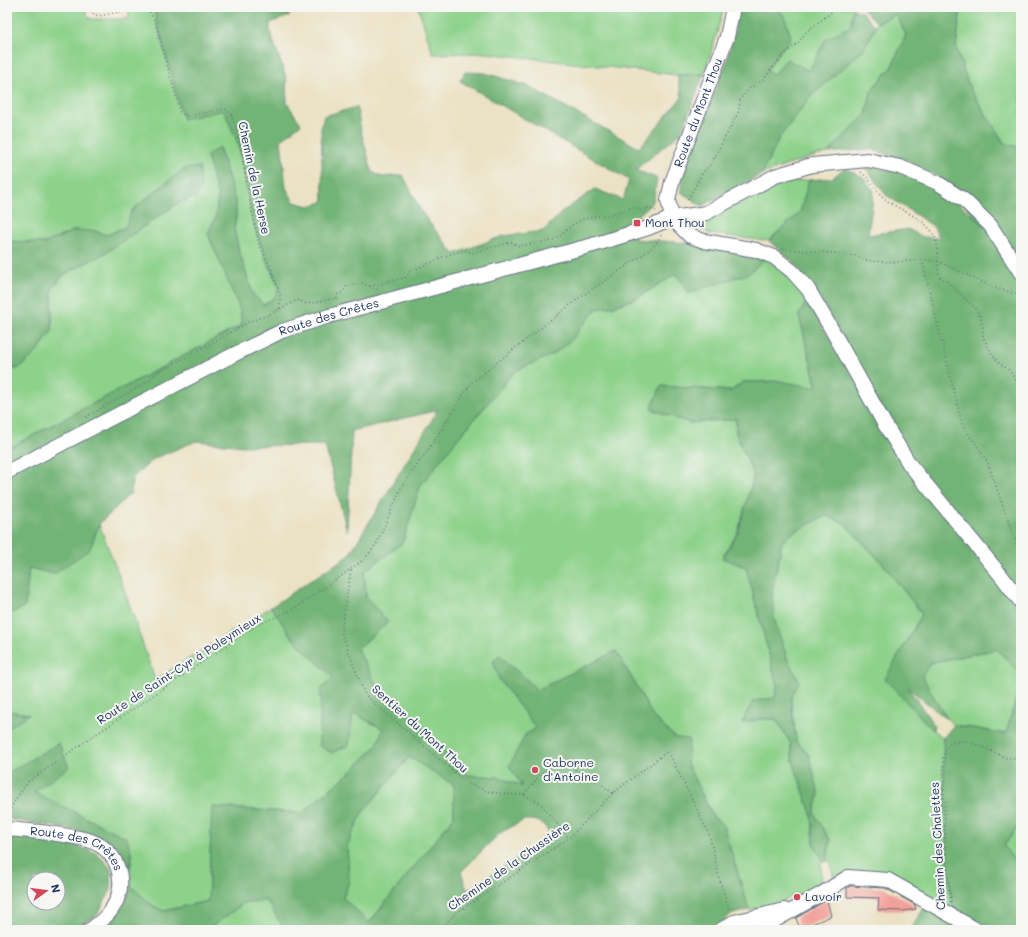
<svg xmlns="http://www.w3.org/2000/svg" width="1028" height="937" viewBox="0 0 1028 937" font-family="Mali,sans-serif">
<rect width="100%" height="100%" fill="#f6f6f2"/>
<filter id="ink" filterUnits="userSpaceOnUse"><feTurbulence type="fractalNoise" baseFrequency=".025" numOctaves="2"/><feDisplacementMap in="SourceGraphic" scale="8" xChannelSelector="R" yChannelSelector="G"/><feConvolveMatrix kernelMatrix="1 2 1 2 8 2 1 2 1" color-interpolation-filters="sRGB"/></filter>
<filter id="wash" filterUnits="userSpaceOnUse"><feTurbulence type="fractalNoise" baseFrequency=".012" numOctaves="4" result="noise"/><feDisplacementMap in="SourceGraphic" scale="16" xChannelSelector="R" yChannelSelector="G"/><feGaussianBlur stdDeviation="0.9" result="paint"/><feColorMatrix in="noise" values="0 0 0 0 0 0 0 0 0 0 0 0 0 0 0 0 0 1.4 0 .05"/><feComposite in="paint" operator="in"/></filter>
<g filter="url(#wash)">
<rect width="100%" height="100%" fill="#ebe2c4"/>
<path fill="#8dd18a" stroke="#548074" d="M7,7H85L87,15L91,19H129L128,7H153L183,119L224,109L239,146L253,222L267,262L279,287L275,297L264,305L253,295L239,251L234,230L236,217L230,182L219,147L207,156L218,196L216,216L208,234L241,310L242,325L7,449V371L19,368L52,331V289L63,275L105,253L178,203L196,197L184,169L133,209L125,227L107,235L95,231L45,243L7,241Z
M418,7H724L715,40L704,74L677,75L485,53L433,54Z
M777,7H853L851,26L826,39L809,72L774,74L766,71L791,37L784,16Z
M961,7H1021V148L1004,143L970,89L956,48Z
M896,14L906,35L891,68L872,89L866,114L828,153L811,157L762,174L779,138L811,96L863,50L877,23Z
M809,180L800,212L768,241L710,234L702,229L705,220L780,182Z
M764,259L783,270L807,301L799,315L817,389L779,381L743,382L731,391L662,386L689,423L736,419V434L754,475L738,532L722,558L746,567L777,685L775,698L753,701L742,723L761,719H776L790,742L793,761L812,816L814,844L824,862L821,863L822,887L801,897L796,894L775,906L749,910L723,825L713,816L687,764L689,740L676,738L653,717L637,687L616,651L537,690C526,677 512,668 499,655V679L536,728L523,786L497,777L467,775L403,708L376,684L357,648L388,622L366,597L364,572L403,542L420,486L454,443L515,371L554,354L572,339L596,309L614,306L637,298L676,274Z
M826,516L843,522L884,565L923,614L886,679L933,730L943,738L947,863L953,915L909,885L834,879L830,861H827L830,840L814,813L819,795L809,755L796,741L791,699L799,681L787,658L774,619L772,592L782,542L795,531Z
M99,524L124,589L155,680L271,607L293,639L333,677L353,713L384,729L377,745L353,770L302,813L212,807L208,901L164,911L153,906L131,886L130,868L132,856L34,792L59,743L10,772L7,778V729L28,714L7,711V616L25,606L29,568L90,549Z
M997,649L1021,675V681L1006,734L954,725L947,719L921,676L930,663Z
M410,756L454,785V817L369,923L343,898L349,881L347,846L362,813Z
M1021,822V865H1017L1004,846Z
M267,901L285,930H204L210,928L245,902Z"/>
<path fill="#72b376" stroke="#46716a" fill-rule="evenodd" d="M153,7H290L289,16L270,23V32L286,77L287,103L301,124L281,140L286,188L294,202L309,206L323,202L321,127L324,116L357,107L360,127L372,172L382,177L403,175L422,213L454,254L503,236L543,231L562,212L595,189L623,200L629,180L460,81L465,72L485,73L528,86L639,148L682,97L677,75L704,74L681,133L635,170L657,178L653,202L630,223L635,239L703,244L764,259L750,273L689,293L676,274L637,298L614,306L596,309L572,339L554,354L515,371L454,443L420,486L403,542L364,572L366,597L388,622L357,649L376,684L403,708L467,775L497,777L522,786L509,766L525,735L536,728L499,679L493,661L499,655C511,668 526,677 537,690L616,651L637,687L653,717L676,738L689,739L687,764L712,816L723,825L749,910L730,915L716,930H285L267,901L245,902L210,928L204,930H97L110,920L124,905L131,886L153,906L164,911L208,901L212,807L302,813L353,770L377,745L383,729L353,713L349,745L332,753L319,746L321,690L333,677L293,639L271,607L349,555L438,410L352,431L347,531L325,445L243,446L196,441L155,458L132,478L131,493L99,524L90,549L54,574L29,568L25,606L7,616V449L242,325L240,310L208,234L216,216L218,196L207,156L219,147L236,203V217L234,230L239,251L253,295L264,305L275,297L279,287L267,262L253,222L239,146L224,110L183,119ZM409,757L454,785V817L369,923L343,898L349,881L347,846L362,813ZM524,820C540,819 544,823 551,837L467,890L461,872L500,833Z
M739,7H777L784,16L791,37L766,71L774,74L787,59L809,71L826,39L851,26L853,9L862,12L876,28L863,50L811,96L779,138L762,174L702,206L681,192V180L726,63L734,36Z
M862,7H961L956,48L970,89L1004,143L1021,148V267L940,178L903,159L870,149L828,153L866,114L872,89L891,68L906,35L896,14L877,23Z
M864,166L898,172L936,185L988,228L1021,282V596L911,463L816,291L792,261L769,241L800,212L809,180L832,178L845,168L863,177L874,191L868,235L908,229L923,237L940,238L933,226L886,195Z
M199,167L201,187L196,197L178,203L105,253L63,275L52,289V331L37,352L19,368L7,371V241L45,243L75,230L95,231L107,235L125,227L133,209L184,169Z
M807,301L882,425L1021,608V675L997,649L930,663L922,676L947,719L908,688L934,725L933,730L885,679L922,614L884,565L843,522L826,516L795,531L782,542L772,592L774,619L787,658L799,681L791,699L796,741L809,755L819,795L814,813L830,840L827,861L824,862L814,844L812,816L793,761L790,742L776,719H761L742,723L753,701L775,698L777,685L746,567L722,558L738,532L754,475L736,434V419L689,423L651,409L661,386L731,391L743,382L779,381L817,388L799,315Z
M1021,682V822L1004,846L1017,865H1021V930H984L953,915L947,863L943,738L954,725L1006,734Z
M7,711L29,714L7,729Z
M59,743L69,767L34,792L127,838L132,856L130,868L107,841L72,829L7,819V778L10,772Z
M7,835L58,840L97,853L111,869V890L97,915L71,930H7ZM34,879H58V903H34Z
M927,904L972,930H909Z"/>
<g id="blocks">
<path fill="#f2a19a" d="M850,886L885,888L915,905L916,909L903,911L878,910L879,898L847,897V888Z
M827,900L831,916L800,929L796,918Z"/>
</g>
</g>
<g filter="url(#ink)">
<use href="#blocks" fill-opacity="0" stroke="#646e82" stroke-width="1"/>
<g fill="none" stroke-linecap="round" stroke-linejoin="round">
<g stroke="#646e82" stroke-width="16">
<g id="minor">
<path d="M672,218L690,236L704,241L756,250L774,257L792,271L808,289L832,330L884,423L910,465L1003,578L1021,602"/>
<path id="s1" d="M672,218L668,200L672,182L727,37L733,7"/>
<path id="s2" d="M7,472L231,356L282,331L329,316L593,245L648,228L672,218L706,213L775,176L812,165L868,160L900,167L938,183L964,200L990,225L1021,273"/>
<path id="s3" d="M7,829C29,831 52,832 74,837C79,838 86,839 91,841C120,852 128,884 112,909C106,918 98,924 90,930"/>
<path d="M721,930L734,922L784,910"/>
<path d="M758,930L828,890L848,877L888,880L977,930"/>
</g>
</g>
<path stroke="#646e82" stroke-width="1.5" stroke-dasharray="1 3" stroke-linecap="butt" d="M855,7L861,9L874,7
M861,172C870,179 875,190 884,198C900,212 928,217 936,240C940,252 935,265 940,277L946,280L951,286L976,309L980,316L983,328V337L992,354L1000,364L1009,370L1018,384L1021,386
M688,199L702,174L711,164L739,111L740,99L750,88L763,80L783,55L797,44L807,31L838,7
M783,249L833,253L856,256L869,261L894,262L922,260L937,261L995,288L1021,295
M922,260L962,424L987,461L1021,557
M370,286L407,277L410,271L435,261L442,257L465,250L472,253L512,242L518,246L551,241L560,236L572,225L581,220L595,216H605L634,207L641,210L648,208L656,211
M280,309L297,300L307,304L337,298L338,294L343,292L347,286L362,283L378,290
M86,417L149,381L153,375L216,341L250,321L266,316L280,309V294L270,266L259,243L254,222L239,140L231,114L227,110L222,109L189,116L184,115L180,112L155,21L149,11L143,7L99,16C94,14 90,13 89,7
M351,570L341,632L365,695L468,784L487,791L502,794L524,795L540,803L569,838
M1016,758L1021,742
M524,794L543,772L557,764L569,766L601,784L613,793
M7,816L15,800L28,782L89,739L257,625L294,609L365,559L377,543L401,488L434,441L471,383L579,298L644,254L656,244L661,235
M951,902L946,856L943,757L945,749L949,744L959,741H965L980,746L1007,758H1021
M440,930L455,914L569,838L613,793L668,751L709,834L720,881L730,911"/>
<use href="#minor" stroke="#fff" stroke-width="14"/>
</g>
</g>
<g fill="#d1495b" stroke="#f6f6f2" stroke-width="1.5">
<rect x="633" y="219" width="8" height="8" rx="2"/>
<circle cx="535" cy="770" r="4"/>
<circle cx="797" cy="897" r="4"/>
</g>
<g text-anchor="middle" stroke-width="4" stroke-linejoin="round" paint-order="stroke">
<g font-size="12" fill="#1b2f5e" stroke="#f6f6f2">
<text dy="4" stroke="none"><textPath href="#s1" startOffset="111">Route du Mont Thou</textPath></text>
<text transform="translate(254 178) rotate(78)" y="4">Chemin de la Herse</text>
<text dy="4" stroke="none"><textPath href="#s2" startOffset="358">Route des Crêtes</textPath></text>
<text transform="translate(179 669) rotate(-33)" y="4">Route de Saint-Cyr à Poleymieux</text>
<text transform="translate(420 729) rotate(42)" y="4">Sentier du Mont Thou</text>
<text transform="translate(938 846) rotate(-93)" y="4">Chemin des Chalettes</text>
<text dy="4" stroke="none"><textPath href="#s3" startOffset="75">Route des Crêtes</textPath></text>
<text transform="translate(509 866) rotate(-35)" y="4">Chemine de la Chussière</text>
</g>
<g font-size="12" fill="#1b2f5e" stroke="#f6f6f2" text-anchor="start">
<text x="645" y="227">Mont Thou</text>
<text x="543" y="767">Caborne<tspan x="543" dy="14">d'Antoine</tspan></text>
<text x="805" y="901">Lavoir</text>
</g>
</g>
<rect width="1028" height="937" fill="none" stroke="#f6f6f2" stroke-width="24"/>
<g transform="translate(46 891) rotate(76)"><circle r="19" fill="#f6f6f2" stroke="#9ea6b7"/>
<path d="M0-3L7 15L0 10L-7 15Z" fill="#d1495b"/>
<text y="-6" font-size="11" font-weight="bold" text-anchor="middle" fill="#1b2f5e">N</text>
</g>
</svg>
